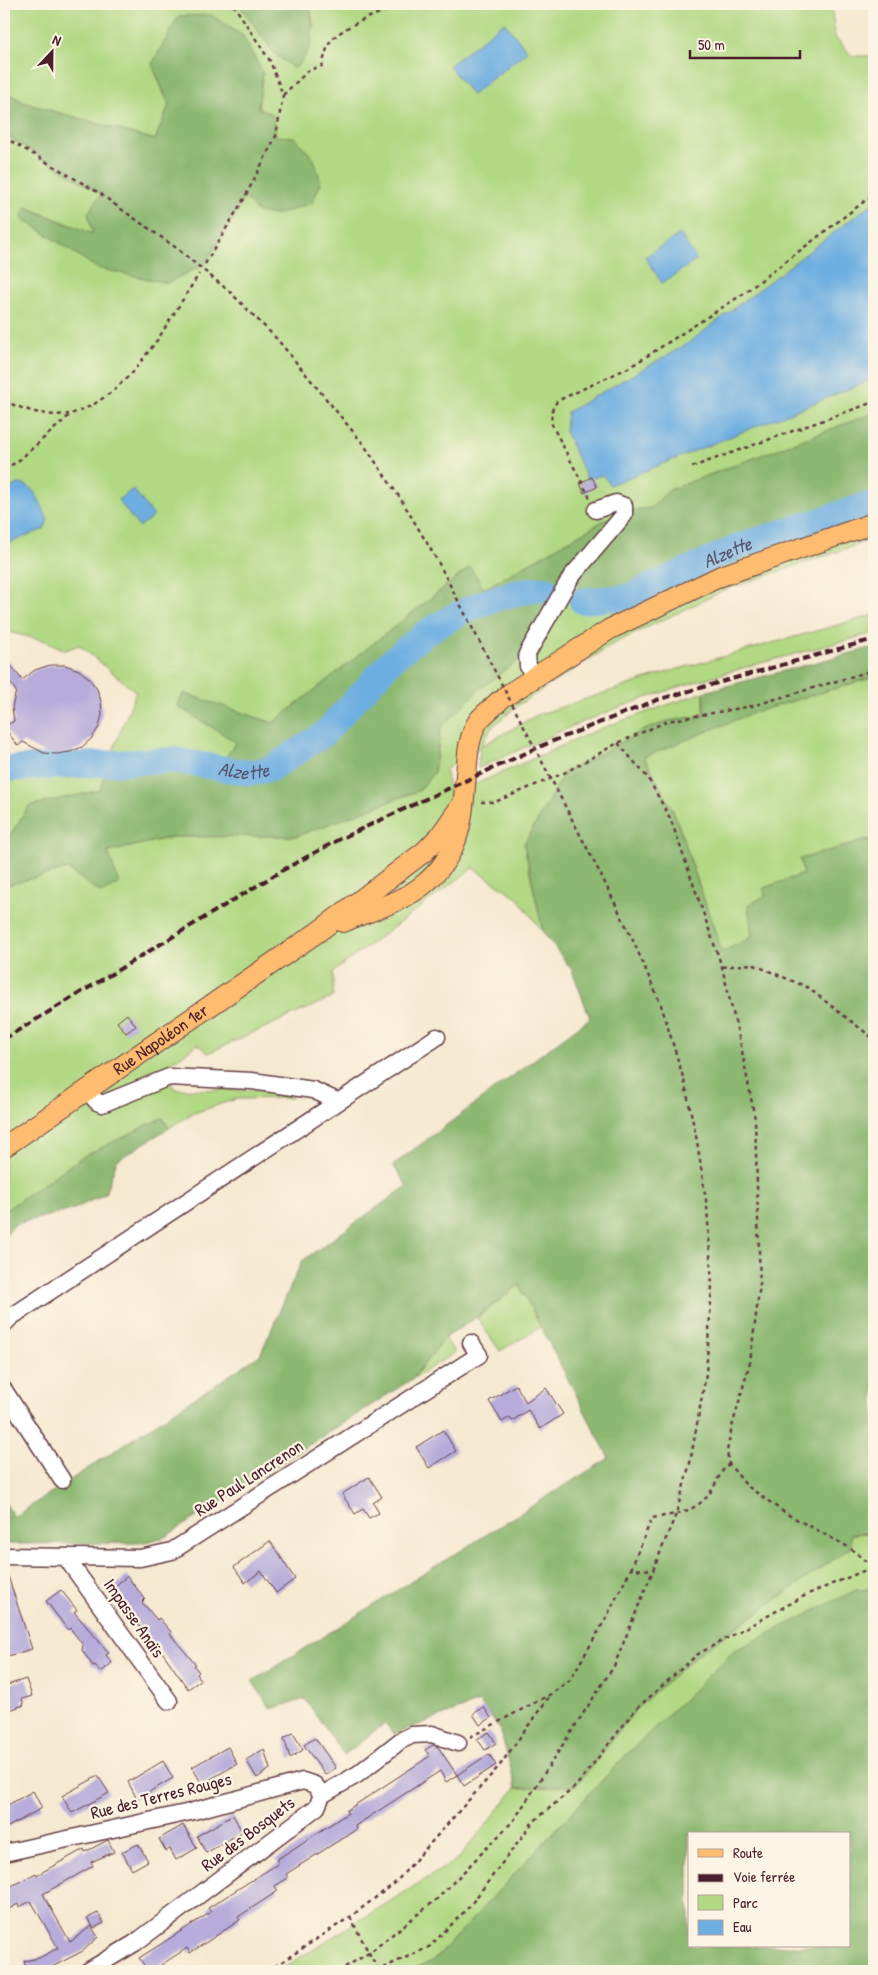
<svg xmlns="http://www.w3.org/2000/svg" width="878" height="1975" viewBox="0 0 878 1975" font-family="'Patrick Hand',sans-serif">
<rect width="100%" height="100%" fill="#fcf5e5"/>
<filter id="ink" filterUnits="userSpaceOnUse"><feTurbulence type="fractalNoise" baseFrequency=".02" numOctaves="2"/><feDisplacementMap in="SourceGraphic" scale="10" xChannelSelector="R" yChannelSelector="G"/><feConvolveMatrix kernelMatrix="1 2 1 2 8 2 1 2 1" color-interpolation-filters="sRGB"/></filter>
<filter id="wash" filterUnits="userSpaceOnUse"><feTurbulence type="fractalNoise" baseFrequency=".0096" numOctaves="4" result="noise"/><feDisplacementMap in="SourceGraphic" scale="20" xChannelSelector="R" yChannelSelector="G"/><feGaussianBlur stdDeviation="1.12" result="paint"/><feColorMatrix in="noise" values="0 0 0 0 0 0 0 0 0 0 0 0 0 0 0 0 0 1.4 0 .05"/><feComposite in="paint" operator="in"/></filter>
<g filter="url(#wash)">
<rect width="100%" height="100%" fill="#f6e9d1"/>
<path fill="#b1d883" stroke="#7e7c57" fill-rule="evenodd" d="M4,4H239L275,54L314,26L309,4H831L835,37L852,56H874V413L669,490L651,508L621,511L484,589L470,568L273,723L184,694L177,706L237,742L219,767L173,760L101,790L29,806L4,845V769L108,763L136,692L79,645L65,650L46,641L4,631V134L101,194L93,234L26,207L22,218L205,264L245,197L276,136L258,108L263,74L152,64L169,105L155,140L25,103L4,91Z
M874,503V539L727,589L613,644L518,705L492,727L481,746L537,715L671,671L874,615V633C797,654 719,672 643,699C587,718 533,744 478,768L480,747L445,770L451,795L602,728L704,692V715L668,721L524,845L543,932L517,897L473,868L333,972V997L208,1053L198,1044L165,1067L174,1089L292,1091V1098L236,1099L191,1114L169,1128L163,1118L4,1211V886L67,869L108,852L172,837L297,836L420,790L434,772L441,728L480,689L571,577L627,597L740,546ZM454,847L437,870L424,852Z
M874,677V838L801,859L803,874L764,888L765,896L752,937L722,952L675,815L644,756L755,712Z
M519,1285L541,1327L500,1351L477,1318Z
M445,1338L455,1353L412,1379Z
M874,1533V1589L856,1590L627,1754L434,1960L411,1971H278L458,1859L516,1788L576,1786L636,1709L698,1654L849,1548L851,1534Z"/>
<path fill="#8cb871" stroke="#6b6c4e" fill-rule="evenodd" d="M239,4H309C315,30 315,49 294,69L275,54Z
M211,15L243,36L263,74L258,108L272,114L276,136L294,137L314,159L321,183L312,203L275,215L257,212L245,197L205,264L167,283L97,268L22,218L25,207L93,234L88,213L101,194L4,134V91L25,103L155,140L169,105L152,64L179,16Z
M874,413V503L740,546L627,597L591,602L572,578L527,654L480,689L441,728L434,772L420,790L297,836L172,837L108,852L119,883L101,893L67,869L4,886V845L29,806L100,790L108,763L173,760L219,767L236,742L177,706L184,693L273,723L470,567L484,589L621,511L651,508L669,490Z
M874,647V677L755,712L644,757L675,815L722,952L752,937L748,905L765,896L764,888L803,874L800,859L874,838V1533L851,1534L850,1548L698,1654L636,1709L576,1786L516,1788L500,1729L479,1702L394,1734L385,1723L344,1755L305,1699L271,1709L252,1681L609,1458L519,1285L477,1317L445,1338L412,1379L165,1537L140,1543L4,1544V1528L10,1517L4,1520V1501L14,1517L260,1355L302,1261L407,1186L393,1165L590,1018L572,970L543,932L524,844L564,773L642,731L668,721L704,715V692Z
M162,1118L169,1128L117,1160L105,1194L72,1210L15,1224L4,1238V1211L82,1157Z
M874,1589V1971H411L434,1960L627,1754L734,1651L856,1590ZM689,1834H849V1946H689Z"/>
<path fill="#6daee1" stroke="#5c6686" d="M504,22L527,51L472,95L449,66Z
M874,202V379L610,485L603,475L587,479L565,431L567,412L687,344Z
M680,234L697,260L662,283L645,257Z
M18,484C36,484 41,505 48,520L44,529L4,545V491Z
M133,489L154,516L139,527L118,500Z"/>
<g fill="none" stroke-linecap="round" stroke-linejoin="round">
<g stroke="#6daee1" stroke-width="26">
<path id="s1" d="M582,601L627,597L740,546L874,503"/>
<path d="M469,609C495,597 518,590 546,589"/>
<path id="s2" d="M4,769L173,760L249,773L270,769L324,734L392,660L424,634L458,614"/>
</g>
</g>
<g id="blocks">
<path fill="#b6abda" d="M592,477L597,487L584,493L580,483Z
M4,656L22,680L35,670L50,665H65L79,670L89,678L97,689L101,701L102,714L99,727L92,738L82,747L70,752L57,754L44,753L23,742L18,746L4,727L14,721L12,707L16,691L4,675Z
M127,1014L136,1026L126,1033L117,1022Z
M516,1385L526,1402L546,1388L563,1414L540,1429L528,1410L512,1421L510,1417L502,1422L489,1401Z
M443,1430L456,1451L429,1468L416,1447Z
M369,1477L382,1497L373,1503L379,1513L369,1518L363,1509L355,1514L342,1494Z
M270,1541L295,1579L276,1593L261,1571L245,1583L234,1567Z
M6,1570L32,1649L4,1657V1571Z
M127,1576L145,1599L142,1602L157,1620L159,1618L171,1632L170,1634L196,1665L194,1666L199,1672L197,1674L201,1680L188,1689L156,1643L154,1645L116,1596L119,1594L114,1587Z
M61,1590L77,1610L74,1612L109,1653L106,1655L112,1663L101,1672L95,1665L93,1666L82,1650L83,1645L70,1628L68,1630L46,1601Z
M26,1679L32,1696L22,1699L24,1705L4,1712V1686Z
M484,1707L491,1718L480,1725L473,1714Z
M489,1732L496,1743L485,1750L477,1739Z
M293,1733L303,1750L290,1758L284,1738Z
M315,1738L336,1768L325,1775L304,1745Z
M433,1745L438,1747L457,1775L446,1782L440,1771L355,1826L357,1829L286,1874L288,1878L275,1886L278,1891L238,1917L240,1920L190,1953L187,1948L161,1965L165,1971H148L139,1958L211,1912L208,1908L279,1863L276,1860L348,1813L346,1811L430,1756L425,1750Z
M228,1747L237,1764L202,1784L192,1767Z
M264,1749L270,1769L257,1778L246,1760Z
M489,1754L496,1765L464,1786L457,1775Z
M163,1761L173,1778L137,1799L128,1782Z
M98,1776L109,1793L72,1813L62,1796Z
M33,1791L42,1808L8,1827L4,1819V1807Z
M233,1815L242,1832L206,1853L197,1836Z
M183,1825L197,1848L176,1860L170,1849L166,1851L159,1839Z
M108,1840L114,1852L91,1862L93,1866L43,1894L70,1942L91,1926L98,1937L83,1951L46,1970L27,1971L24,1961L39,1958L58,1948L31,1901L19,1907L18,1904L9,1909L4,1900V1890L36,1873L37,1875L84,1849L85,1852Z
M138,1844L148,1861L132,1870L122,1852Z
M98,1913L104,1923L94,1928L87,1918Z"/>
</g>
</g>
<g filter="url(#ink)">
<use href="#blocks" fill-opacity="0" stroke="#643d44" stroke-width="1"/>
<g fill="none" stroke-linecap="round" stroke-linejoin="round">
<g stroke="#643d44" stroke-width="19">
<path id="minor" d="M534,677L528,666L527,654L571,577L624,515V506L616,503L596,510
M87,1090L97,1102L102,1104L169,1077L252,1081L313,1090L337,1101
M4,1324L11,1317L437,1037
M4,1390L62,1480
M4,1556L140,1558L172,1551L479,1355L471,1343
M67,1559L169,1701
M4,1853L190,1812L303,1781L315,1785L322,1795
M88,1971L135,1943L317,1807L322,1795L358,1774L400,1741L412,1735L432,1734L458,1743"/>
</g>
<g stroke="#643d44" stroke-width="22">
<g id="major">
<path d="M507,695L610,629L721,576L874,523"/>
<path d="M343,922C368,911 401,903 423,885C465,851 462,813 467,764C468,749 470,733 479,720C484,714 492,708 498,702"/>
<path id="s3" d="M4,1147L318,932L424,852L439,837L463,803"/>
</g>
</g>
<path stroke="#643d44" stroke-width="2.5" stroke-dasharray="4 4" stroke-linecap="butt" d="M283,95L309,70L322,66C324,59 326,50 329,44C339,26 385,11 404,4
M4,137L101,194L114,204
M205,264L245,197L276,136L283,95L270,61L233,4
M4,401C26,410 44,417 69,414
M692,467L874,402
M4,469L17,462L71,414L93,405L113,391L133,372L158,339L199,274
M590,498L552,425L551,412L557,401L630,367L743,294L874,194
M618,743L648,778L671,820L722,967L741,1046L755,1119L760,1284L750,1362L732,1427L727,1451L729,1464L746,1485L785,1513L850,1548L873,1567
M481,802H495L564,773L618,743L668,721L752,706L874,670
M722,967L752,964L807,987L874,1039
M631,1569L652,1518C673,1515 696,1512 709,1494C717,1484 719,1472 729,1464
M470,1737L551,1694L570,1680L605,1620L631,1569L654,1570
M350,1917L378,1970
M268,1971L350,1917L395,1883L500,1765L551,1694
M338,1971L369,1953L437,1899L514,1820L614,1666L676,1514L690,1463L706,1374L712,1286L707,1207L697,1141L684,1080L661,1005L632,938L601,875
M376,1971L429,1947L469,1907L533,1822L576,1786L636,1709L698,1654L806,1595L873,1567"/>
<use href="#minor" stroke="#fff" stroke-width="16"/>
<use href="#major" stroke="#fdbc6f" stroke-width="20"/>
<path stroke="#4a1f2b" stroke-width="4" stroke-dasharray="8 4" stroke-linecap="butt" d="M4,1039L283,870L340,839L419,802L548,743L657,700L874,639"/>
<path stroke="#643d44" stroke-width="2.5" stroke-dasharray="4 4" stroke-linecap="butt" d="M114,204L175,247L229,291L277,339L364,445L402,501L437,560L601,875"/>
</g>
</g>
<g text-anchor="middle" stroke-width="4.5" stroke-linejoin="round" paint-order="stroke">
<g font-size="18" fill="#4a1f2b" stroke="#fcf5e5">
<text dy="6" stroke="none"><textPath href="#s3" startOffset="190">Rue Napoléon 1er</textPath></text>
<text transform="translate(249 1478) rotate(-33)" y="6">Rue Paul Lancrenon</text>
<text transform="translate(134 1618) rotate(55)" y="6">Impasse Anaïs</text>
<text transform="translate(161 1796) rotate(-14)" y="6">Rue des Terres Rouges</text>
<text transform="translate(248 1834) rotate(-37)" y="6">Rue des Bosquets</text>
</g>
<g font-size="19" font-style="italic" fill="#56516b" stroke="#fcf5e5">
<text dy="7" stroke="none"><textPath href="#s1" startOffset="155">Alzette</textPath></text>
<text dy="7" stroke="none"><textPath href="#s2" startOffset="241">Alzette</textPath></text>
</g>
</g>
<rect width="878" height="1975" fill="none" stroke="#fcf5e5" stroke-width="20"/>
<rect x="688" y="1832" width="162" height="115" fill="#fcf5e5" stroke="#b59f9b"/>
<rect x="698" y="1849" width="25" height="8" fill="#fdbc6f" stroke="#b59f9b"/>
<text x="733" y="1858" font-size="15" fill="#4a1f2b">Route</text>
<rect x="698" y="1874" width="25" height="8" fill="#4a1f2b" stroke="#b59f9b"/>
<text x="733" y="1882" font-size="15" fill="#4a1f2b">Voie ferrée</text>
<rect x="698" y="1895" width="25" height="15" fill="#b1d883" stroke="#b59f9b"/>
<text x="733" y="1908" font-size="15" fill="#4a1f2b">Parc</text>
<rect x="698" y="1920" width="25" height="15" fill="#6daee1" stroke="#b59f9b"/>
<text x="733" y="1932" font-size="15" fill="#4a1f2b">Eau</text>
<g transform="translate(52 52) rotate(22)" stroke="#fcf5e5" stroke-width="4" paint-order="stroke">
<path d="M0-4L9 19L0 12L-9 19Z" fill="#4a1f2b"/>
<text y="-8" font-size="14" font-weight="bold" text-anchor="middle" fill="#4a1f2b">N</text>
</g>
<path d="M690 50v8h110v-8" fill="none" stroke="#4a1f2b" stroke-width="2.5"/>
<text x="698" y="50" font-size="15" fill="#4a1f2b" stroke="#fcf5e5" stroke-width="4" paint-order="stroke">50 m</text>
</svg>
